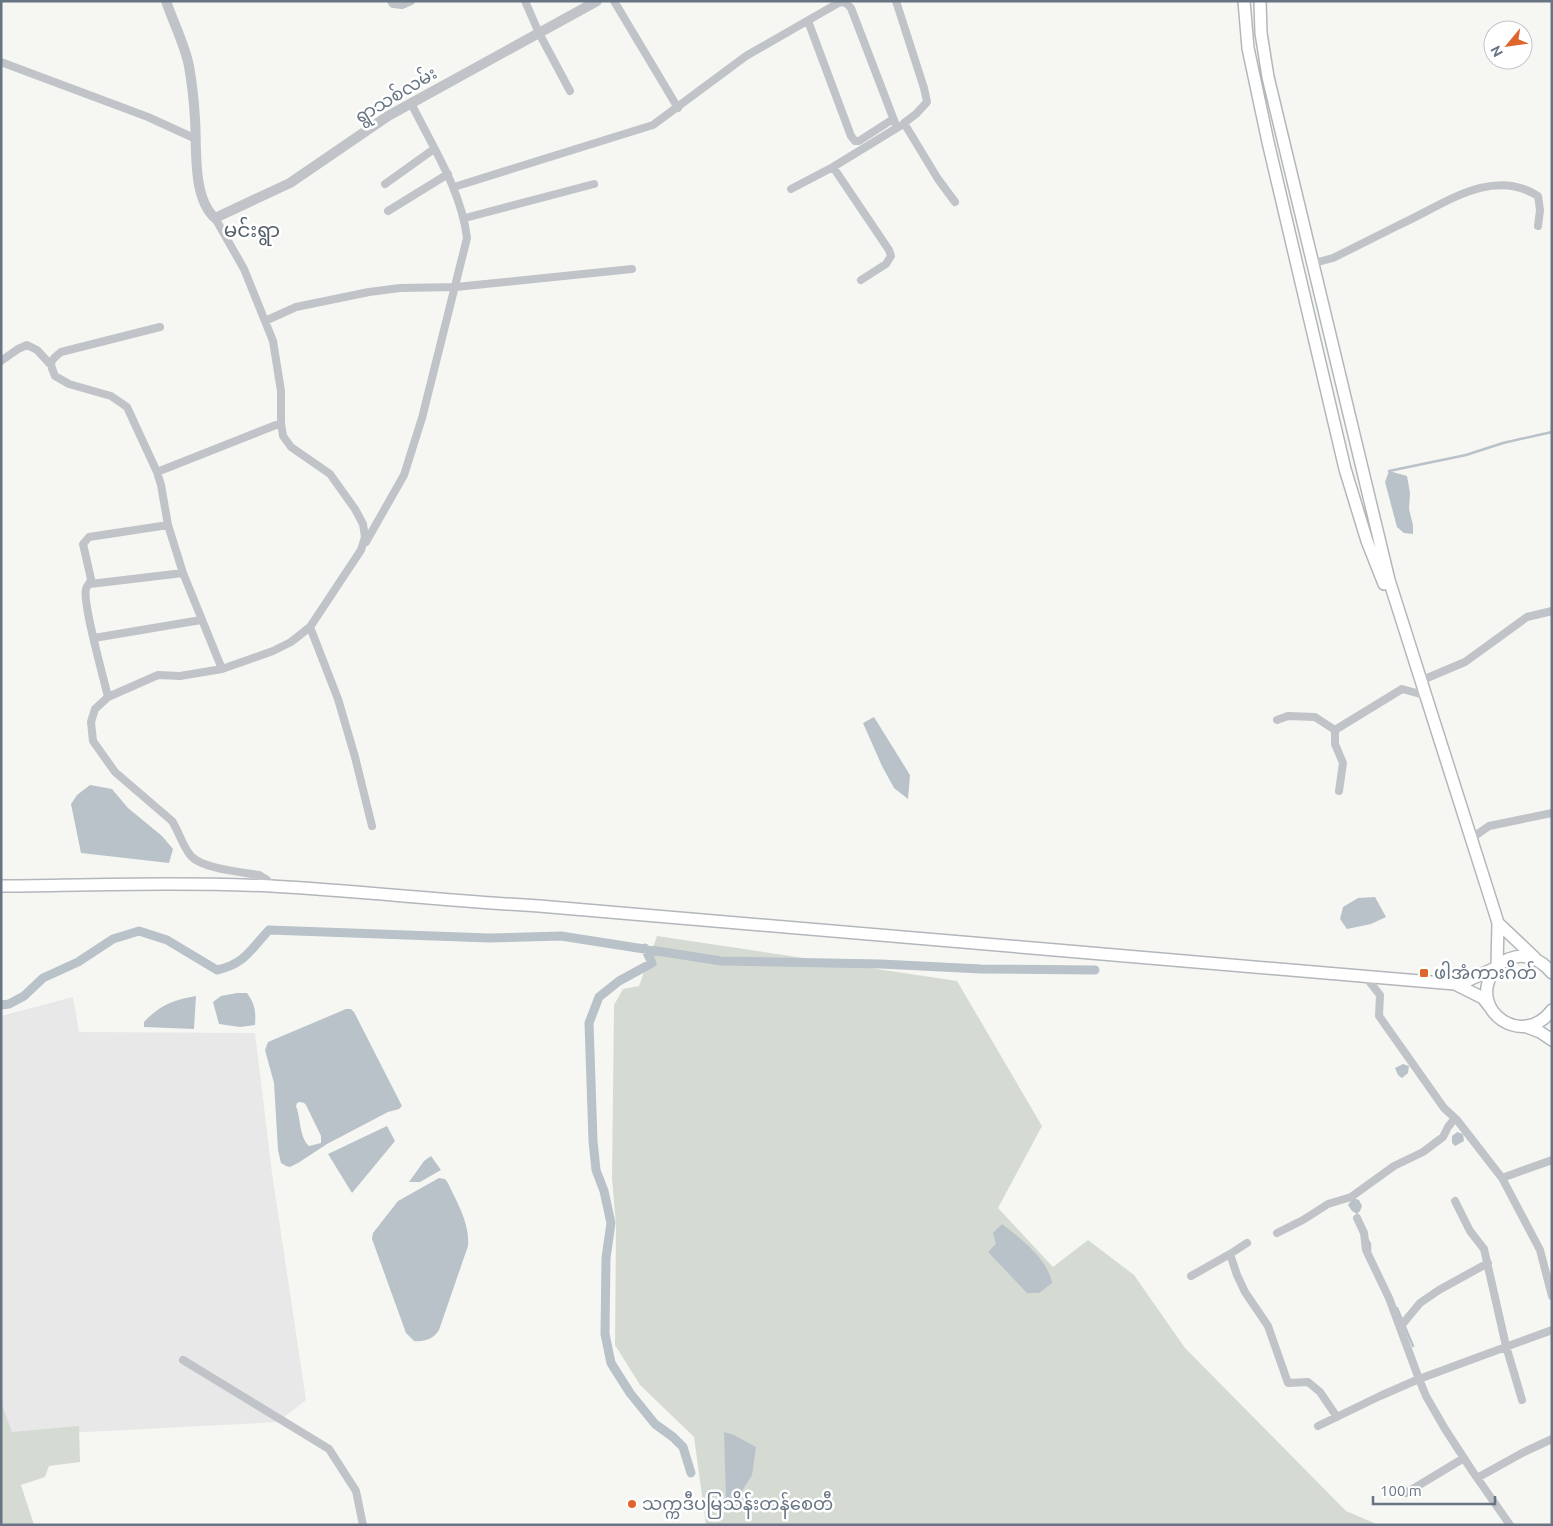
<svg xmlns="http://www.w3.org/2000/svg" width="1553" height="1526" viewBox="0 0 1553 1526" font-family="Ubuntu,'Noto Sans Myanmar',sans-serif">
<rect width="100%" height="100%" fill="#f6f7f3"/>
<path fill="#e7e8e7" d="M73,997L79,1032L255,1033L272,1173L306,1400L278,1422L8,1436L1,1410V1016Z"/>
<path fill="#d5dbd3" d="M657,936L957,981L1042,1126L998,1208L1053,1267L1088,1240L1134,1275L1185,1348L1346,1511L1379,1525H706L694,1437L640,1385L615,1345L616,1225L612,1178L614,1005L623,989L639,986Z
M1,1402L12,1432L79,1426L80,1462L49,1466L45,1477L21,1485L34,1525H1Z"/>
<path fill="#b8c2c8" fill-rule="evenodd" d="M1389,471L1407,476L1410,493L1409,509L1413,525V534L1404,533L1397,527L1385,482Z
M874,717L910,775L908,799L894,788L882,766L863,723Z
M90,785L112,789L128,808L162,836L173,849L169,863L81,853L71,804L77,795Z
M1375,897L1386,917L1371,924L1347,929L1340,919L1343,907L1358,898Z
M237,993H247C255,1004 256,1012 255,1025L240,1027L219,1024L213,1002L221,996Z
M196,996L194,1029L144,1027V1022C160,1005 173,1000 196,996Z
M346,1009H351L354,1012L402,1106L399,1109L388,1112L327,1144L298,1163L290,1167L286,1166L281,1163L278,1150L274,1083L265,1050L268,1042ZM300,1102L304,1103L306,1105L321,1136V1143L309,1146C299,1137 301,1119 296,1106L297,1103Z
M1403,1064L1409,1066L1408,1073L1402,1078L1398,1075L1395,1068Z
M387,1126L395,1141L352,1193L328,1154Z
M1457,1132L1463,1134L1464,1141L1455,1146L1452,1143V1136Z
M431,1156L441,1170L420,1182H409L424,1161Z
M439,1178L445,1179L448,1183C457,1203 470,1223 468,1246L439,1330C434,1339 424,1342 414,1341L406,1333L372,1239L373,1233L398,1201Z
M1353,1198L1359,1200L1362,1206L1360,1211L1357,1214L1352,1211L1348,1205Z
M1002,1224C1020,1238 1048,1259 1052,1283L1039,1293H1027L988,1252L996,1244L993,1233Z
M724,1432L734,1435L756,1447L752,1475L737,1499L726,1498Z"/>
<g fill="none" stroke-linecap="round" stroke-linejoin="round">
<path stroke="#b8c2c8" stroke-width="2.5" d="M1389,471L1466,455L1503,443L1552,432
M1368,1240L1370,1244V1252
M1397,1308L1413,1346"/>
<path stroke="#b8c2c8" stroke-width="9" d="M645,948L652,963L619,981L599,997L589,1023L593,1141L596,1170L604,1191L611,1223L606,1258L605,1334L611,1363L630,1393L655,1424L673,1437L683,1447L691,1473
M1,1005L9,1004L24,996L43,978L78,962L113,939L139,931L167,940L217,970C245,964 251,949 269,930L489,938L561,936L721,961L881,964L981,969L1095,970"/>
<g stroke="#b2b7bc" stroke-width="14">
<path id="secondary" d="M1244,1L1248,48L1268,142L1345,469L1367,541L1384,584
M1260,1L1261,33L1268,77L1389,580L1494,910L1498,923L1497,966
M1,886C91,885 181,882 271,886C360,891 449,901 539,906L1455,984L1469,980L1495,968
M1498,923L1535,958
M1552,973C1542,961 1530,954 1515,957C1506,959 1498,964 1493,972C1468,1011 1523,1049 1552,1010
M1455,984L1483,998L1489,1006
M1527,1027L1540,1032L1552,1040"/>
</g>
<path stroke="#c0c3c7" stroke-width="8" d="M391,1L393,4L402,5L411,1
M525,1L539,33L570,91
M614,1L678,108
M896,1L924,88L927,102L916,114L904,123L938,179L955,202
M808,21L851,136L855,141H859L893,119
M1,62L148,117L196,139
M833,167L889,250L891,256L886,264L861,280
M385,184L434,149
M454,187L653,125L746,56L840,2L846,3L851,8L897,128
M791,189L833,167L900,126
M388,211L448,174
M215,218L244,269L273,341L281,391V423L283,436L291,447L330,474L355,509L363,524L365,537L361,550L310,627L291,642L273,651L222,669L180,676L158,675L108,697L95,709L91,722L93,741L115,772L172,821C179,832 183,847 191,856C203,869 241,872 259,875L267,880L271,886
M465,218L594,184
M1314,263L1333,258C1355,247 1377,236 1399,225C1442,206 1491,166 1538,196L1540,210L1538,226
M265,321L296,307L369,292L400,288L456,287L632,269
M160,327L61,352C49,362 49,362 55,376L69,384L111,396L127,407L157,472L161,485L168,525L183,573L222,669
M1,361L18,349L27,345L37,350L50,364
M157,472L281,423
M366,542L404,475L422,418L467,238C461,189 432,146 411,103
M90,584L183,573
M310,627L338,699L355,757L372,826
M94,638L201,620
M1420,681L1465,662L1527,617L1552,611
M108,697C104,679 82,602 86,589C87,585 90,584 91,579L83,544L89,537L168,525
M1277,720L1288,716L1315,717L1335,730
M1339,791L1343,763L1335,744V730L1402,689L1424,695
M1472,838L1489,826L1552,813
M1365,976L1380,995L1379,1016L1444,1108L1457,1120L1502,1178L1540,1250L1552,1296
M1502,1178L1552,1160
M1455,1201L1470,1231L1484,1249L1506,1346L1522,1400
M1357,1218L1364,1233L1366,1250L1389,1298L1419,1379L1426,1396L1445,1429L1473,1472L1510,1525
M1277,1233L1303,1220L1328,1204L1351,1197L1394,1166L1423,1152L1443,1137L1448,1127L1455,1118
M1230,1254L1247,1243
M1191,1276L1230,1254L1237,1275L1245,1292L1268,1326L1288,1383L1308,1382L1320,1392L1337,1417
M1401,1326L1420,1303L1439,1290L1488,1263
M183,1360L329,1449L356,1491L363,1525
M1318,1426L1380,1396L1419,1379L1552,1330
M1477,1478L1524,1452L1552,1439
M1406,1493L1464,1458"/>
<path stroke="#c0c3c7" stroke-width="10" d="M166,1C173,22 185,45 189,66C192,83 194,102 195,119C197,147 192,198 215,218L290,183L388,116L597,1"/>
<use href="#secondary" stroke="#fff" stroke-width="11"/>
</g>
<g fill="#de652c" stroke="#fff" stroke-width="2">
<rect x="1419" y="968" width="10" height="10" rx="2.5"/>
<circle cx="632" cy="1504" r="5"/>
</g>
<g text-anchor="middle" stroke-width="5" stroke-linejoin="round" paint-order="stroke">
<g font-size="18" fill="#667484" stroke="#fff">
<text transform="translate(396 95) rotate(-31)" y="6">ရွာသစ်လမ်း</text>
</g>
<g font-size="18" fill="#667484" stroke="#fff" text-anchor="start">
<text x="1434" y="979">ဖါအံကားဂိတ်</text>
<text x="642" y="1510">သက္ကဒီပမြသိန်းတန်စေတီ</text>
</g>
<g font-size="20" fill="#545e69" stroke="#fff">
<text x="252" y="237">မင်းရွာ</text>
</g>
</g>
<rect width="1553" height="1526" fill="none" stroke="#667484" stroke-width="5"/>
<g transform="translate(1508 45) rotate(241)"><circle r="24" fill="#ffffff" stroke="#c2c7ce"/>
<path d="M0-4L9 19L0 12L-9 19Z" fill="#de652c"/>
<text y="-8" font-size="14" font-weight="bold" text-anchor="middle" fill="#667484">N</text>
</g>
<path d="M1373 1496v8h122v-8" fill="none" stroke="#667484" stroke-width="2.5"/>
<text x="1380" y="1496" font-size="15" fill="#667484" stroke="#ffffff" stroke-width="4" paint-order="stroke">100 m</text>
</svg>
